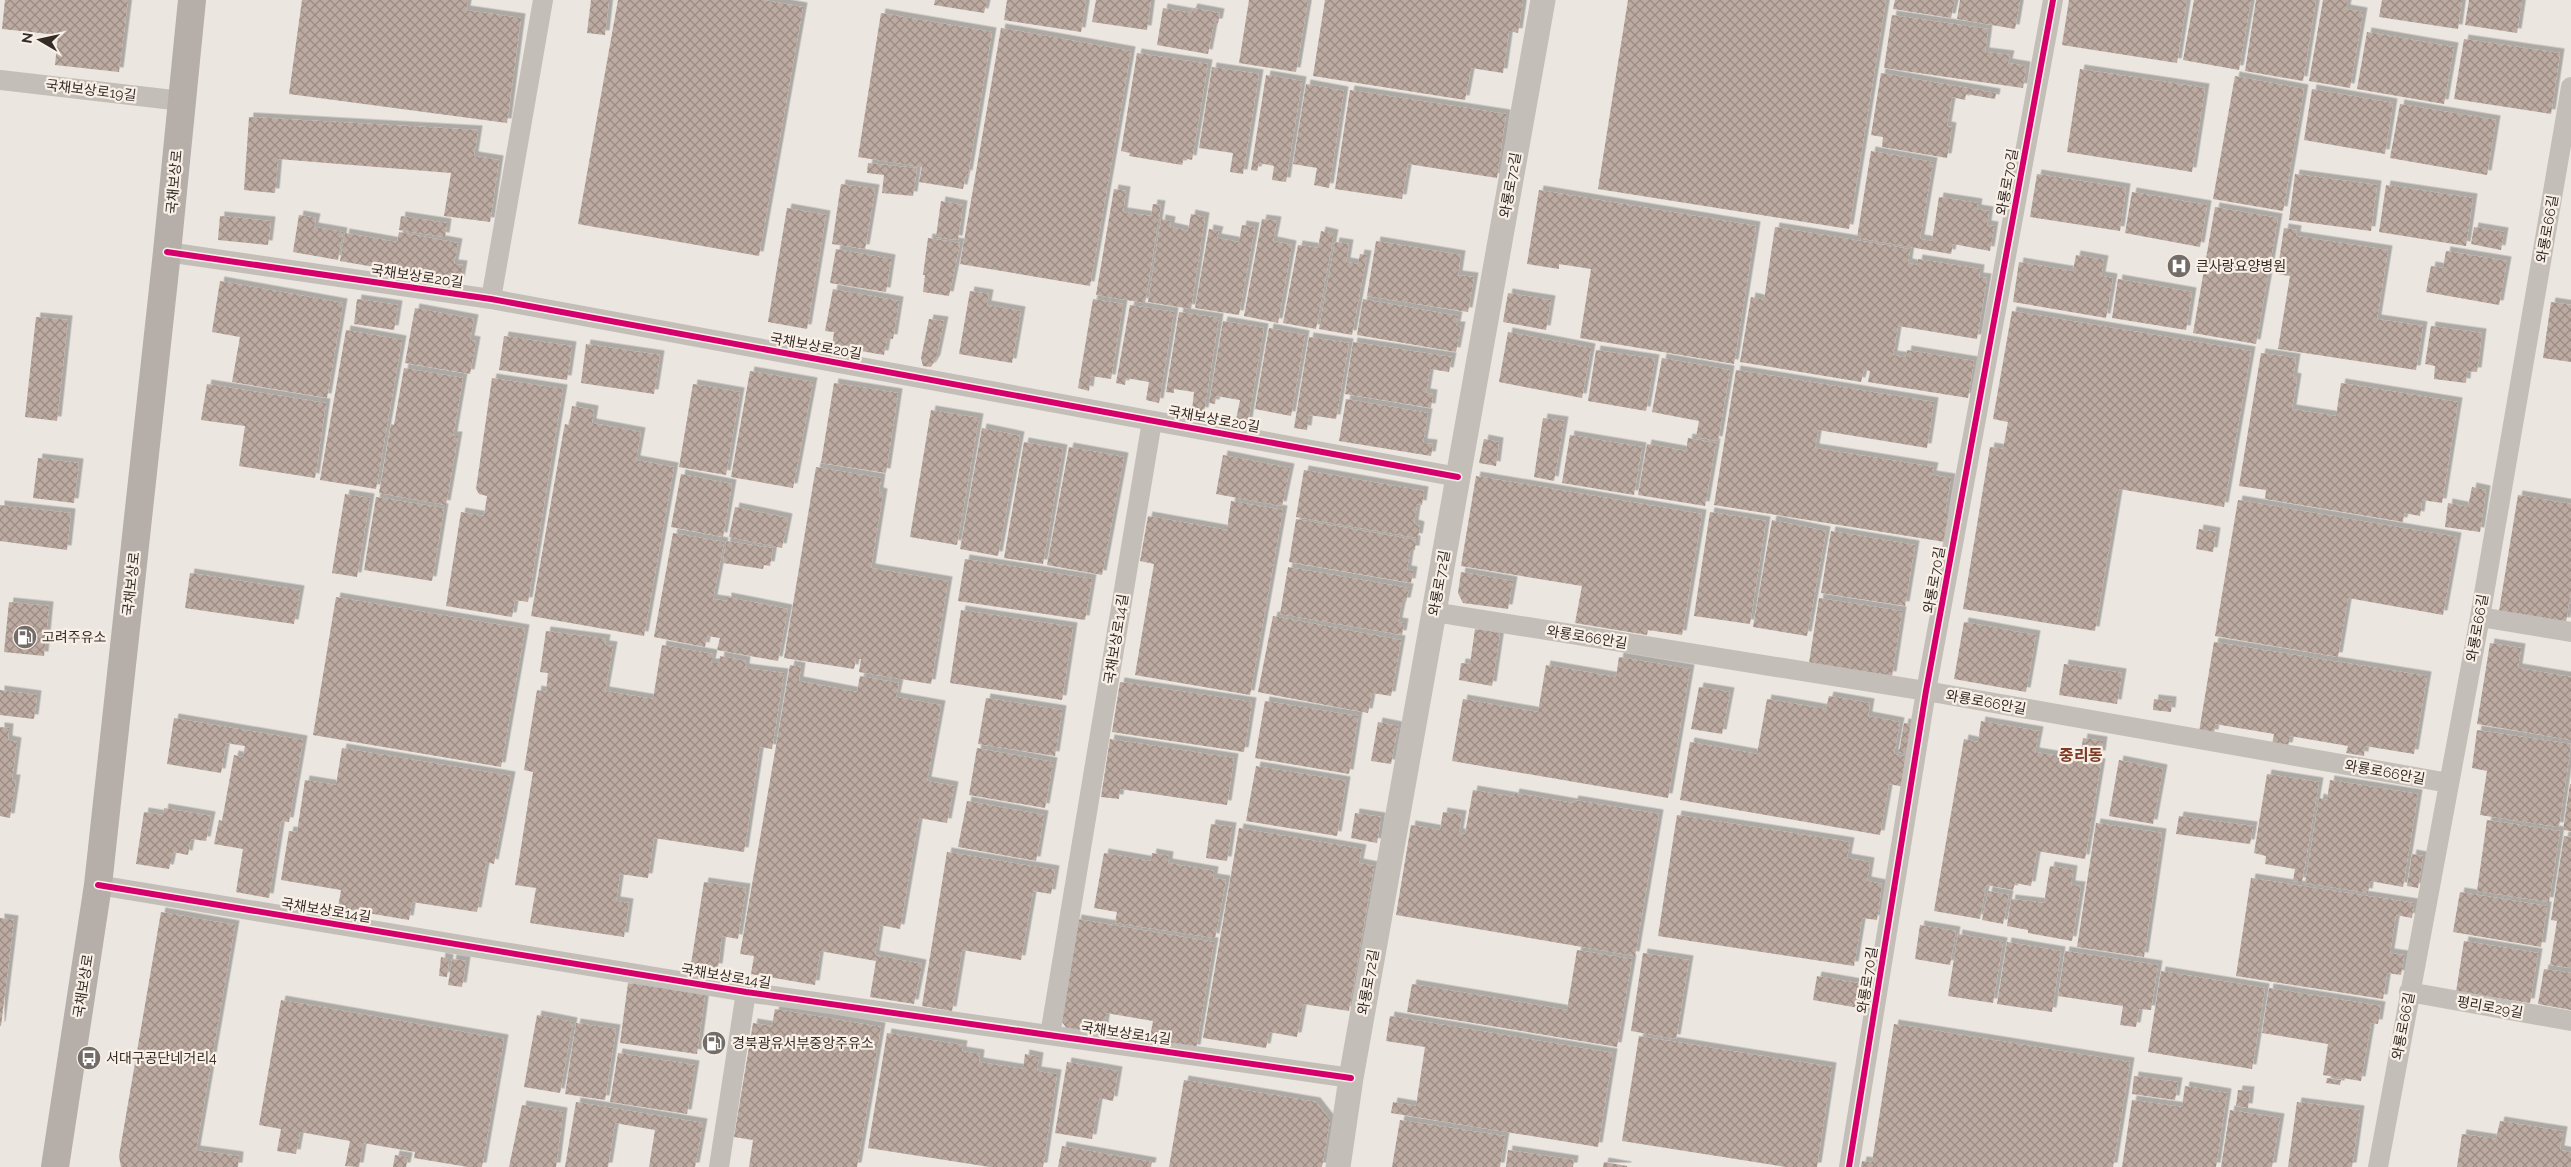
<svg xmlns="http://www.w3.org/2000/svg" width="2571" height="1167" viewBox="0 0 2571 1167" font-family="Raleway,'Noto Sans KR',sans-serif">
<defs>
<pattern id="building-cross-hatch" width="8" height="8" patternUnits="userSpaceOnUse" patternTransform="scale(1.25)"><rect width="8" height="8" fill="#bdaba2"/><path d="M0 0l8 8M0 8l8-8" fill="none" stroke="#9a8b84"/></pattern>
<filter id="shadow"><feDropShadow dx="4.5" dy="-4.5" stdDeviation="0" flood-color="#0004"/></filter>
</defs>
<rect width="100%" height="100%" fill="#ebe6e0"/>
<path fill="url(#building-cross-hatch)" filter="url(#shadow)" d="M5,0H128L119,72L55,65L58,35L2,29Z
M302,0H468L466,10L521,18L507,123L289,94Z
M591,0H609L605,35L587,33Z
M618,0H763L803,7L759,256L578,224Z
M935,0H987L984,13L934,5Z
M1007,0H1086L1081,32L1004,20Z
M1096,0H1151L1147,30L1092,22Z
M1249,0H1308L1296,72L1239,63Z
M1325,0H1523L1518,33L1509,31L1503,73L1471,68L1465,100L1313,76Z
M1628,0H1886L1849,229L1598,189Z
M1895,0H1955L1951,18L1893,9Z
M1960,0H2020L2015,29L1957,19Z
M2069,0H2187L2177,63L2062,45Z
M2194,0H2251L2239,70L2183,60Z
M2256,0H2316L2303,81L2245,71Z
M2323,0H2348L2346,9L2363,12L2350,88L2309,81Z
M2382,0H2462L2458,29L2379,17Z
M2469,0H2522L2517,33L2465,25Z
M1163,8L1191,13L1193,8L1220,13L1218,23H1214L1208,54L1157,45Z
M881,13L992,32L968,175L966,174L963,189L919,182L922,167L858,157Z
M1892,15L1988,29L1985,52L2010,55L2008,63L2026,66L2023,88L1884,68Z
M1001,28L1131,51L1090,286L960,264Z
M2367,32L2454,47L2444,104L2357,89Z
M2464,39L2560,53L2551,114L2454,99Z
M1137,53L1208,64L1192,160L1184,158L1182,165L1129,156L1130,153L1121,151Z
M1212,67L1259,74L1243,174L1230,172L1233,153L1199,148Z
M2080,69L2205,88L2192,172L2067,152Z
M1881,73L1967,88L1996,93L1995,99L1966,94L1965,100L1952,97L1947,126L1952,127L1947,158L1882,147L1883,137L1871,135Z
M1266,75L1302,81L1286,182L1272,180L1274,166L1259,163L1257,171L1251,170Z
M2235,76L2304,89L2283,211L2213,199Z
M1306,84L1344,91L1329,188L1314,185L1317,168L1293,164Z
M2312,89L2393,103L2385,154L2304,140Z
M1350,90L1506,114L1497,178L1408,164L1402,199L1335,189Z
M2400,104L2496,120L2487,175L2390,158Z
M249,117L478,130L474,156L499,160L490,222L444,216L451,173L278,159L275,193L244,190Z
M1871,151L1933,162L1920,239L1932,241L1939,197L1978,203L1977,209L1989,211L1987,225L1994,226L1990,251L1953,244L1951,254L1857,238Z
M868,163L917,168L913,196L882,193L884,175L867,173Z
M2037,174L2126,188L2120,231L2030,217Z
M2295,174L2377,185L2371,231L2289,220Z
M841,184L875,189L865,249L832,244Z
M2386,185L2473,198L2466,246L2379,232Z
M1114,189L1126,191L1123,212L1151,216L1153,204L1161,205L1145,303L1096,295Z
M1539,190L1756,226L1734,364L1580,338L1591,269L1559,264V269L1527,264Z
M2132,192L2207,205L2200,247L2125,233Z
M941,201L963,205L958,240L936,237Z
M2215,207L2278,218L2256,344L2193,333Z
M787,208L826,215L807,329L768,322Z
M1191,214L1205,217L1191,309L1148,302L1161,219L1171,221L1170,227L1188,231Z
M299,215L316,218L314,227L343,232L338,260L293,252Z
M220,216L271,221L268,245L218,240Z
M401,216L447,223L445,237L399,230Z
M1262,219L1277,221L1273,241L1292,245L1278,323L1244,316Z
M1242,225L1255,227L1239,315L1195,308L1209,229L1219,231L1217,238L1239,242Z
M1775,227L1910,249L1908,263L1917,265L1918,259L1980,269L1979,277L1987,278L1977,339L1898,326L1893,355L1906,357L1907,350L1974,361L1968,398L1868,382L1870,371L1864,370L1861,382L1740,362L1751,297L1764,300Z
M2474,227L2504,232L2501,250L2471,244Z
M2284,228L2297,230L2296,236L2388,250L2377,319L2423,326L2416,370L2278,349L2290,276L2277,274Z
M1321,231L1334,234L1316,329L1283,323L1298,245L1318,248Z
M399,232L458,243L454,264L463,265L460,282L340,261L345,233L397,242Z
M928,238L960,243L949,296L923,292L925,275H923Z
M1376,241L1461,255L1458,275L1474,277L1468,312L1367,296Z
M1335,242L1349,244L1346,262L1358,264L1360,254L1367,255L1352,335L1319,329Z
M836,249L891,259L886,292L830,283Z
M2446,251L2507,261L2499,305L2426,292L2431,266L2443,268Z
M2076,255L2104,260L2101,276L2113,278L2106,318L2013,302L2019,262L2073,271Z
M2118,279L2192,292L2186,330L2112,318Z
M220,281L343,303L327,398L232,382L240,337L212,332Z
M833,289L899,301L893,339L887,338L884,355L832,346L834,332L825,331Z
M970,291L989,294L987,305L1021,311L1012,363L959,354Z
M1508,293L1551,300L1546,330L1503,322Z
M357,299L398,305L394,330L354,324Z
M1093,299L1123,304L1111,379L1091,376L1089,391L1078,388Z
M1363,299L1458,316L1456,326H1461L1456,352L1357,335Z
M2551,302L2571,305V362L2543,358Z
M1130,305L1174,312L1159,403L1146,400L1149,382L1126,378L1125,385L1116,383Z
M415,308L474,319L470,340L476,341L470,374L405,363Z
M2012,311L2251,351L2224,507L2119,489L2095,631L1963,609L1990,447L2003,449L2008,422L1993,419Z
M1179,312L1219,318L1204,412L1192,410L1194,392L1174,389V393L1166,392Z
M36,317L68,320L57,421L25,417Z
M929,319L944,321L936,359L931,367L923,366L921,358Z
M1223,321L1264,328L1248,422L1236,420L1240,400L1216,396L1215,404L1209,403Z
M2431,326L2482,333L2477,372L2467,371L2466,383L2434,379L2435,366L2425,364Z
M1269,328L1305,335L1291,416L1255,409Z
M346,330L402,340L376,489L320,480Z
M1508,332L1591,348L1582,398L1499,382Z
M504,336L572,346L567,380L499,370Z
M1309,337L1349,343L1336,419L1309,415L1307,430L1294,428Z
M1353,342L1452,357L1449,372L1430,369L1426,393L1433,394L1431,408L1345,394Z
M586,344L660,355L654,394L581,383Z
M1596,350L1655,359L1646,411L1588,401Z
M2261,353L2296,358L2293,377L2297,378L2292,409L2336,416L2341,383L2458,402L2442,503L2422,500L2420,516L2404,513L2403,522L2265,499L2266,490L2239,486Z
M1662,358L1730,370L1718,441L1696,437L1699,421L1652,412Z
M404,368L463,378L453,436H458L446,505L379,493L391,424L394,425Z
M1736,370L1934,402L1927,448L1818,430L1815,448L1934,467L1932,475L1951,478L1945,513L1950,514L1945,542L1714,505Z
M750,371L813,382L793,488L731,477Z
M492,378L563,389L528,602L515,600L512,617L446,606L461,512L484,516L487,496L479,494L476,489Z
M834,383L898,393L886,473L821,463Z
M207,384L326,403L315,478L239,466L245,426L201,420Z
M693,384L740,392L726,475L679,467Z
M1346,399L1428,413L1423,443L1433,444L1431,456L1339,441Z
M572,406L594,410L592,423L641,432L636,460L674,467L644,636L531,616L563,434L565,424L569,425Z
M931,410L979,418L957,545L910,537Z
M1543,418L1564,421L1554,481L1534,477Z
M982,428L1020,436L998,556L960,549Z
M1570,435L1642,447L1634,495L1562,483Z
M1688,438L1716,443L1705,506L1638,495L1647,444L1686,451Z
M1484,439L1499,442L1496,466L1479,463Z
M1024,442L1063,449L1043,564L1004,558Z
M1069,447L1124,457L1102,575L1047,565Z
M1223,455L1290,468L1282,506L1216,494Z
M38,458L79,463L74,503L33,498Z
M816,467L881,478L879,492L883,493L871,568L948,581L931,684L859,672L861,659H856L854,669L784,658Z
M1304,470L1424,491L1422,505L1417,504L1414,524L1420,526L1418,538L1296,517Z
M681,474L732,484L723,537L671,527Z
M1476,476L1702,514L1682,635L1648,630L1647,635L1575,623L1582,586L1461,566Z
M2472,487L2486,490L2480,532L2445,527L2448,503L2468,507Z
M345,494L370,498L357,577L332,573Z
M2518,495L2571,504V592L2566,622L2499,611Z
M376,497L444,508L432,581L364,570Z
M2238,500L2457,537L2443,615L2348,598L2338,657L2215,636Z
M1231,501L1283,510L1250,695L1135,675L1154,564L1140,561L1148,516L1227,530Z
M0,505L71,513L67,550L0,541Z
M735,507L788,518L782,548L729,537Z
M1710,512L1766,521L1750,624L1694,616Z
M1296,519L1416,540L1415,550H1410L1407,570L1413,571L1411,583L1289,562Z
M1772,520L1826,531L1807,636L1753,627Z
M2199,529L2216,532L2213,552L2196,549Z
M1831,531L1915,545L1905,606L1821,593Z
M673,533L724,542L713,599L727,601V597L788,609L778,661L717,650L720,638L707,636L705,647L654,637Z
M726,541L773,548L770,566L764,565L763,569L723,563Z
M965,559L1092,579L1085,620L958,601Z
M1288,567L1409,588L1406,602H1402L1398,622L1404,623L1402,635L1280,614Z
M1461,572L1513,581L1508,609L1463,603L1458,593Z
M190,573L300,590L294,624L185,608Z
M336,597L525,629L501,767L313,735Z
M1819,598L1902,611L1892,676L1809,663Z
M9,602L49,606L44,656L4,652Z
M961,610L1073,627L1062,700L950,683Z
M1273,616L1401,640L1391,696L1372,693L1368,713L1258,692Z
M1964,622L2036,635L2026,692L1954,679Z
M1475,629L1500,633L1492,686L1459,680L1461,663L1470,664Z
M546,631L606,639L605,645L613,646L605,691L653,699L662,645L713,654L711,663H719L720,656L746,661L745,668L784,673L772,749L760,747L744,852L654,838L648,878L620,874L616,901L629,903L624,937L530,923L536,888L515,885L533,772L524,770L537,690L546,692L548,673L540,672Z
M2214,642L2427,676L2414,754L2365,746L2364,756L2346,753L2348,746L2290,736L2288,747L2272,745L2274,734L2215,724L2214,734L2199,732Z
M2490,643L2521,648L2518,668L2571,677V740L2477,724Z
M1619,657L1690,669L1668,798L1452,761L1463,699L1538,712L1546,665L1616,677Z
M2064,664L2122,673L2117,704L2059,695Z
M790,665L801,667L799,681L857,692L860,676L899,683L896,697L941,705L927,781L954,786L947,823L919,818L900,929L880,925L875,955L922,964L914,1004L870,997L876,961L820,951L815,985L751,974L754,956L740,954Z
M1120,682L1252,702L1244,752L1112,732Z
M1699,687L1730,692L1722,734L1691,729Z
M0,690L37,695L34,719L0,715Z
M1829,696L1870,703L1868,716L1900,722L1894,754L1910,757L1905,787L1889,784L1880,835L1680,800L1690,742L1757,754L1767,699L1826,709Z
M986,698L1062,710L1055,756L978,744Z
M2154,699L2172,701L2171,712L2153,710Z
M1265,701L1358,716L1349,774L1255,758Z
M174,718L303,740L289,822L281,821L269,898L236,892L243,849L214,844L219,820L222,821L234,755L243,757L245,746L226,743L221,773L167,764Z
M1981,721L2039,731L2035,752L2101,763L2085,859L2037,851L2031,886L2015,883L2013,890L1986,885L1980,919L1934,911L1964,739L1978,742Z
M1378,722L1398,726L1391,764L1371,761Z
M1904,723L1917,725L1911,755L1899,752Z
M0,727L9,728L8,740L17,742L12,779H16L10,818L0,816Z
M2477,730L2571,744L2559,827L2480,815L2487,771L2472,768Z
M2083,738L2103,741L2101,755L2081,752Z
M1110,739L1234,758L1227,805L1120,789L1119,799L1101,797Z
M342,748L511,776L494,864L486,862L477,912L412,902L409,920L338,908L341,890L281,880L289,831L297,832L305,780L336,785Z
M977,748L1053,762L1045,808L969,795Z
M2119,760L2163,769L2153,824L2109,816Z
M1256,766L1346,781L1337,836L1246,821Z
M2267,774L2319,782L2302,882L2293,881L2295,869L2265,864L2266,856L2254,853Z
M2330,780L2418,794L2403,887L2370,881L2368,893L2305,883L2319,798L2327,800Z
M2570,784H2571V831L2563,830Z
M1473,790L1514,797L1515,793L1573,803L1574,800L1659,814L1635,956L1396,915L1411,825L1440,830L1443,812L1462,815L1459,833L1465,834Z
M967,801L1044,815L1036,861L958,847Z
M164,808L211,816L206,841L191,839L188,855L173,852L169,869L136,864L144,812L163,815Z
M1355,813L1381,817L1377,843L1351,838Z
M1677,815L1850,842L1847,858L1870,862L1867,881L1882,884L1877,920L1862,918L1854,966L1658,936Z
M2179,816L2253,826L2250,844L2176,834Z
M2487,820L2560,831L2549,902L2477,891Z
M2096,823L2162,833L2144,957L2077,947Z
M1211,824L1232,827L1227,861L1206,858Z
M1239,828L1362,849L1359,863L1374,866L1349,1011L1303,1004L1297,1037L1269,1032L1266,1048L1203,1038Z
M2564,836L2571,837V968L2550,965L2557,921L2551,920Z
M947,852L1055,870L1051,894L1033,891L1021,960L962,950L952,1011L922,1006Z
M1104,853L1151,861L1152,853L1169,856L1168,863L1214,871L1213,878L1226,880L1215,938L1115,923L1117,912L1094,908Z
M2412,854L2423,856L2418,888L2407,886Z
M2050,866L2073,870L2071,885L2081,886L2072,941L2028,933V930L2007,926L2011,899L2044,903Z
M2251,878L2414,903L2412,918L2396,915L2390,953L2404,955L2401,975L2387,973L2383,999L2236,976Z
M704,882L746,888L738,939L722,936L718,968L691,964Z
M1988,891L2009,895L2003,924L1982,920Z
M2460,892L2547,906L2541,947L2453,932Z
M161,912L235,925L196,1150L239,1156L238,1167H121L119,1156Z
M0,918L14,920L1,1026H0Z
M1077,919L1214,942L1196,1049L1149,1043L1153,1021L1106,1013L1103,1034L1068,1030L1059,1018Z
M1920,925L1956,931L1950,965L1915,959Z
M1958,934L2003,942L1993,1003L1948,996Z
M2464,941L2538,953L2530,1003L2456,992Z
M2007,942L2061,951L2052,1012L1997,1004Z
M1577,950L1632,959L1617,1047L1407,1012L1412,984L1567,1010Z
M2065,951L2158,965L2151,1010L2139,1009L2136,1027L2120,1025L2123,1006L2058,996Z
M1643,953L1689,960L1676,1039L1631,1031Z
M441,957L449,959L447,977L439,976Z
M452,959L466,961L462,987L448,985Z
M2544,969L2571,973V1010L2538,1004Z
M2161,971L2265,988L2252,1069L2148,1052Z
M1817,976L1863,984L1859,1008L1813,1000Z
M628,983L705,995L697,1054L620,1043Z
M2269,988L2381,1006L2378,1024L2371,1023L2361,1081L2323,1075L2328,1044L2262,1033Z
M281,1000L504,1039L482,1167H468L414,1158L415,1152L363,1143L359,1167L345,1166L350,1141L300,1132L296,1154L277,1151L281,1129L259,1125Z
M775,1009L881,1027L857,1167H749L753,1140L734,1137L753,1023L772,1026Z
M537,1015L573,1022L560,1093L524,1087Z
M1390,1016L1613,1053L1598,1147L1391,1113L1393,1102L1416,1106L1425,1047L1386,1041Z
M576,1023L616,1029L605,1100L565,1094Z
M1894,1024L2130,1062L2113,1167H1861L1862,1161L1872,1162Z
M887,1033L963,1045L962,1051L980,1054L979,1062L1023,1069L1025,1054L1039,1057L1037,1071L1057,1074L1043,1167H990L868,1148Z
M1639,1036L1832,1067L1817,1167H1786L1622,1141Z
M618,1053L695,1065L687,1114L610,1102Z
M1067,1062L1118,1071L1113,1101L1099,1098L1092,1139L1055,1133Z
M2134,1076L2178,1082L2175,1100L2132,1094Z
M2327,1078L2341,1080L2340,1085L2326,1083Z
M1184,1080L1316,1102L1330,1120L1322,1167H1169Z
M2185,1086L2227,1093L2216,1167H2122L2132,1100L2182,1107Z
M2238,1090L2250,1091L2248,1108L2236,1106Z
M576,1102L703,1123L695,1167H649L655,1130L615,1123L608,1167H565Z
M2297,1102L2360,1110L2352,1167H2288Z
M522,1105L563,1112L556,1167H509Z
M2230,1110L2280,1118L2272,1167H2221Z
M1400,1120L1505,1136L1500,1167H1392Z
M2500,1121L2563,1131L2560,1150L2571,1152V1167H2457L2462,1134L2496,1139Z
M1062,1146L1152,1162L1151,1167H1058Z
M1508,1150L1574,1160L1573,1167H1506Z
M395,1155L408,1157L406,1167H393Z
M1604,1162L1627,1166V1167H1603Z"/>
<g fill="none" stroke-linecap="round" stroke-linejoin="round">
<path stroke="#c4beb8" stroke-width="20" d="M0,80L182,101
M167,252L491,299L1458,477
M491,299L543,0
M1434,612L1926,691L2449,783
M2480,617L2571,632
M98,885L746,992L1351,1078
M2409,992L2571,1021
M1050,1035L1152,421
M719,1167L746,992
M1849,1167L1926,691L2053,0
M2378,1167L2480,617L2571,87"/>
<path stroke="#c4beb8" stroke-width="25" d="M1338,1167L1351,1078L1543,0"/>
<path stroke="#b5aea9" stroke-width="28" d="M55,1167L98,885L167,252L192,0"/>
<g stroke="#f8f0e7" stroke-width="9">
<path id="cycleway" d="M167,252L491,299L1458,477
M98,885L746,992L1351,1078
M1849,1167L1926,691L2053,0"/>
</g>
<use href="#cycleway" stroke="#d6006c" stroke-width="6"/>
</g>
<defs>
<g id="hospital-disc" transform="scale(1.25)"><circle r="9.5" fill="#746c68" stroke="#f8f0e7"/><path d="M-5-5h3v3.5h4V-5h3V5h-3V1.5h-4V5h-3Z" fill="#fff"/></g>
<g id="fuel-disc" transform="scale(1.25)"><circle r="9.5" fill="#746c68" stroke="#f8f0e7"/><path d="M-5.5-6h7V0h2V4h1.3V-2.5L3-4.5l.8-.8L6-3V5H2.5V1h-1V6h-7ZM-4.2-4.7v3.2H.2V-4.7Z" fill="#fff"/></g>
<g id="bus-disc" transform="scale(1.25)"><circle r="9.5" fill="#746c68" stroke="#f8f0e7"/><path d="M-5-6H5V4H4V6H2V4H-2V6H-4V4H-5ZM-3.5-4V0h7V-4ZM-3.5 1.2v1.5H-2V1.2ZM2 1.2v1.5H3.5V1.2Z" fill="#fff"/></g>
</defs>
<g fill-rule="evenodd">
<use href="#hospital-disc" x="2179" y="266"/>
<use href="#fuel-disc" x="25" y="637"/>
<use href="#fuel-disc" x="714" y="1043"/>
<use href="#bus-disc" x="89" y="1058"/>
</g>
<g text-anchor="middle" stroke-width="4.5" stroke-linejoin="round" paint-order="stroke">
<g font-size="14" fill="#342b27" stroke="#f8f0e7">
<text transform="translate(91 90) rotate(7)" y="5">국채보상로19길</text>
<text transform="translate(174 182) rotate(-85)" y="5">국채보상로</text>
<text transform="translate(2007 182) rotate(-80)" y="5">와룡로70길</text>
<text transform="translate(1510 185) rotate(-80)" y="5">와룡로72길</text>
<text transform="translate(2547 229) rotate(-80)" y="5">와룡로66길</text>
<text transform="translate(417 276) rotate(8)" y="5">국채보상로20길</text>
<text transform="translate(816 346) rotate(10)" y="5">국채보상로20길</text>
<text transform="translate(1214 419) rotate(10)" y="5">국채보상로20길</text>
<text transform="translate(1934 580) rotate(-80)" y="5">와룡로70길</text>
<text transform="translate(1439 583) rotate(-80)" y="5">와룡로72길</text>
<text transform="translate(131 584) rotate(-84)" y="5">국채보상로</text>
<text transform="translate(2477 628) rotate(-80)" y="5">와룡로66길</text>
<text transform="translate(1587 637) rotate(9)" y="5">와룡로66안길</text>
<text transform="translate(1116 639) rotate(-81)" y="5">국채보상로14길</text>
<text transform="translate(1986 702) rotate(10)" y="5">와룡로66안길</text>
<text transform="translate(2385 772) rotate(10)" y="5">와룡로66안길</text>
<text transform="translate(326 910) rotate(9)" y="5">국채보상로14길</text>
<text transform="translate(726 976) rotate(9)" y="5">국채보상로14길</text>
<text transform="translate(1867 980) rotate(-81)" y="5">와룡로70길</text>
<text transform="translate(1368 982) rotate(-80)" y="5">와룡로72길</text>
<text transform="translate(83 986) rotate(-81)" y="5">국채보상로</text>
<text transform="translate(2490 1007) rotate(10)" y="5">평리로29길</text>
<text transform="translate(2403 1026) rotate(-79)" y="5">와룡로66길</text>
<text transform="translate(1126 1033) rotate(8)" y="5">국채보상로14길</text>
</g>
<g font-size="14" fill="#342b27" stroke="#f8f0e7" text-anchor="start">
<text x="2196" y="271">큰사랑요양병원</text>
<text x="42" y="642">고려주유소</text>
<text x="732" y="1048">경북광유서부중앙주유소</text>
<text x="106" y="1063">서대구공단네거리4</text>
</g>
<g font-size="16" font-weight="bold" fill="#7e3a25" stroke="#f8f0e7">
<text x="2081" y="761">중리동</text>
</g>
</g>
<g transform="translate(40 40) rotate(279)" stroke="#f8f0e7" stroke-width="4" paint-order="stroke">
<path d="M0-4L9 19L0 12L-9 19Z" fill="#342b27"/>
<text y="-8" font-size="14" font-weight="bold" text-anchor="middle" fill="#342b27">N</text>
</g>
</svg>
